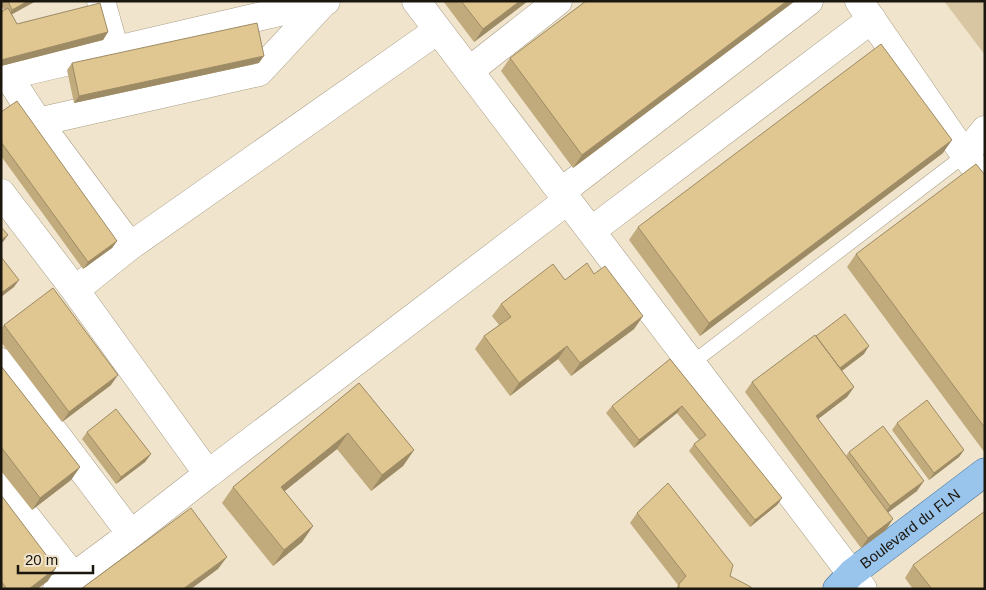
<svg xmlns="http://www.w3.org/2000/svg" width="986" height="590" viewBox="0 0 986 590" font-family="Arial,sans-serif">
<rect width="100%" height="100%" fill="#f0e4cc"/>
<path fill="#d8c6a3" d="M944,1H985V55Z"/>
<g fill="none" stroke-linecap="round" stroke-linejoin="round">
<g stroke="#a89d86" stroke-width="15">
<path id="lane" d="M692,363L965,155"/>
</g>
<g stroke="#a89d86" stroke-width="29">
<path id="street" d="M101,1L115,51
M416,1L863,589
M859,1L965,155L985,180
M469,71L558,1
M8,76L38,122L130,246L75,290
M1,77L326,1
M38,122L259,72L324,2
M965,155L985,130
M561,192L809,1
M1,193L75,290L208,474L131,534L57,589
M591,231L872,19
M130,246L438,30
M1,362L131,534
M208,474L568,200
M1,485L73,576"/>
</g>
<g stroke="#416d95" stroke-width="29">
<g id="primary">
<path id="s1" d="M837,589L852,573L985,472"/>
</g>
</g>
<use href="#lane" stroke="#fff" stroke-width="14"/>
<use href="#street" stroke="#fff" stroke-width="28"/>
<use href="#primary" stroke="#99c4eb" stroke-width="28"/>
</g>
<path fill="#c1aa7c" d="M1,1H36L12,14L17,24L108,32L103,40L1,66L4,10L1,5Z
M443,1H528L474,42Z
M586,1H795L573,168L501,71L510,58Z
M72,63H259L74,103L67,70Z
M1,112L117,241L112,248L83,269L1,156Z
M943,153L700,336L629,240L638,227Z
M985,175V453L847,267L856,254Z
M594,274L643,316L634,329L571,376L558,359L510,396L475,349L484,336L499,325L492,316L501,304L565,280Z
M4,325L111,385L62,422L1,342V328Z
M816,336L864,354L842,371L854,387L847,397L818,419L846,456L849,452L917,491L888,512L886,530L861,548L745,392L752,382Z
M670,359L782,498L777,505L750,527L689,451L694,444L699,440L677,413L634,448L606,413L612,406Z
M1,366L80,467L71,480L32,510L1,471Z
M359,383L414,450L403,466L371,491L337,449L284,491L313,526L302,542L273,566L222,503L233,487Z
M897,423L964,450L959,457L929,480L892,430Z
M87,432L151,454L145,462L116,484L82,439Z
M1,495L48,581L37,589H1Z
M637,513L730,576L751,589H676L678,585L630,523Z
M913,565L985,589H913L905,578Z"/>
<path fill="#9d8b65" d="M28,1H36L7,17L12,10Z
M520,1H528L474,42L483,29Z
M787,1H795L573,168L582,155Z
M108,32L103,40L1,66V60Z
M264,56L259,63L74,103L79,96Z
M952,140L943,153L700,336L709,323Z
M8,235L3,242L1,243V240Z
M117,241L112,248L83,269L88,262Z
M19,280L14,287L1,297V293Z
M643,316L634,329L571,376L580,363Z
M567,346L558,359L510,396L519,383Z
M869,346L864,354L832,378L837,370Z
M118,375L111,385L62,422L69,412Z
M854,387L847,397L809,426L816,416Z
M682,406L677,413L634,448L639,440Z
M348,433L337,449L270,503L281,487Z
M414,450L403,466L371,491L382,475Z
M964,450L959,457L929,480L934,473Z
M151,454L145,462L116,484L121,477Z
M80,467L71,480L32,510L40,498Z
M924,481L917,491L882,517L890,506Z
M782,498L777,505L750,527L755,520Z
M893,519L886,530L861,548L868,538Z
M313,526L302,542L273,566L284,550Z
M227,557L218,569L191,589H183Z
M56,568L48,581L37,589H29Z"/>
<path fill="#e0c690" stroke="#9d8b65" d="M8,1H28L12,10Z
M461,1H520L483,29Z
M586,1H787L582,155L510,58Z
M100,3L108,32L1,60V12L8,8L17,24Z
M257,23L264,56L79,96L72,63Z
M881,44L952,140L709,323L638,227Z
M17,101L117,241L88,262L1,142V112Z
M976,164L985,175V428L856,254Z
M1,227L8,235L1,240Z
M1,257L19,280L1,293Z
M587,263L594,274L605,266L643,316L580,363L567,346L519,383L484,336L511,317L501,304L553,264L565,280Z
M53,288L118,375L69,412L4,325Z
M845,314L869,346L840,368L816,336Z
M815,335L854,387L816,416L893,519L868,538L752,382Z
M670,359L782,498L755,520L694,444L706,435L682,406L639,440L612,406Z
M1,366L80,467L40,498L1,447Z
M359,383L414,450L382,475L348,433L281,487L313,526L284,550L233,487Z
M927,400L964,450L934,473L897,423Z
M116,409L151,454L121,477L87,432Z
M883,426L924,481L890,506L849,452Z
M668,483L733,565L730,576L751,587V589H679V584L686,576L637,513Z
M1,495L56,568L29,589H7L1,581Z
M191,508L227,557L183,589H81Z
M985,511V589H932L913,565Z"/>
<g text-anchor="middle" stroke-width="4" stroke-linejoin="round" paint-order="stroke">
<g font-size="15" fill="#1b160e" stroke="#f0e4cc">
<text dy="5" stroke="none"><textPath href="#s1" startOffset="95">Boulevard du FLN</textPath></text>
</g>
</g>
<rect width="986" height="590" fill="none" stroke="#1b160e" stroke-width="5"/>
<path d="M18 565v8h75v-8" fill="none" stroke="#1b160e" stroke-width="2.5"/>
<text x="25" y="565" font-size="15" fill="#1b160e" stroke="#f0e4cc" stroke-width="4" paint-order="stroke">20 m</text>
</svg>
